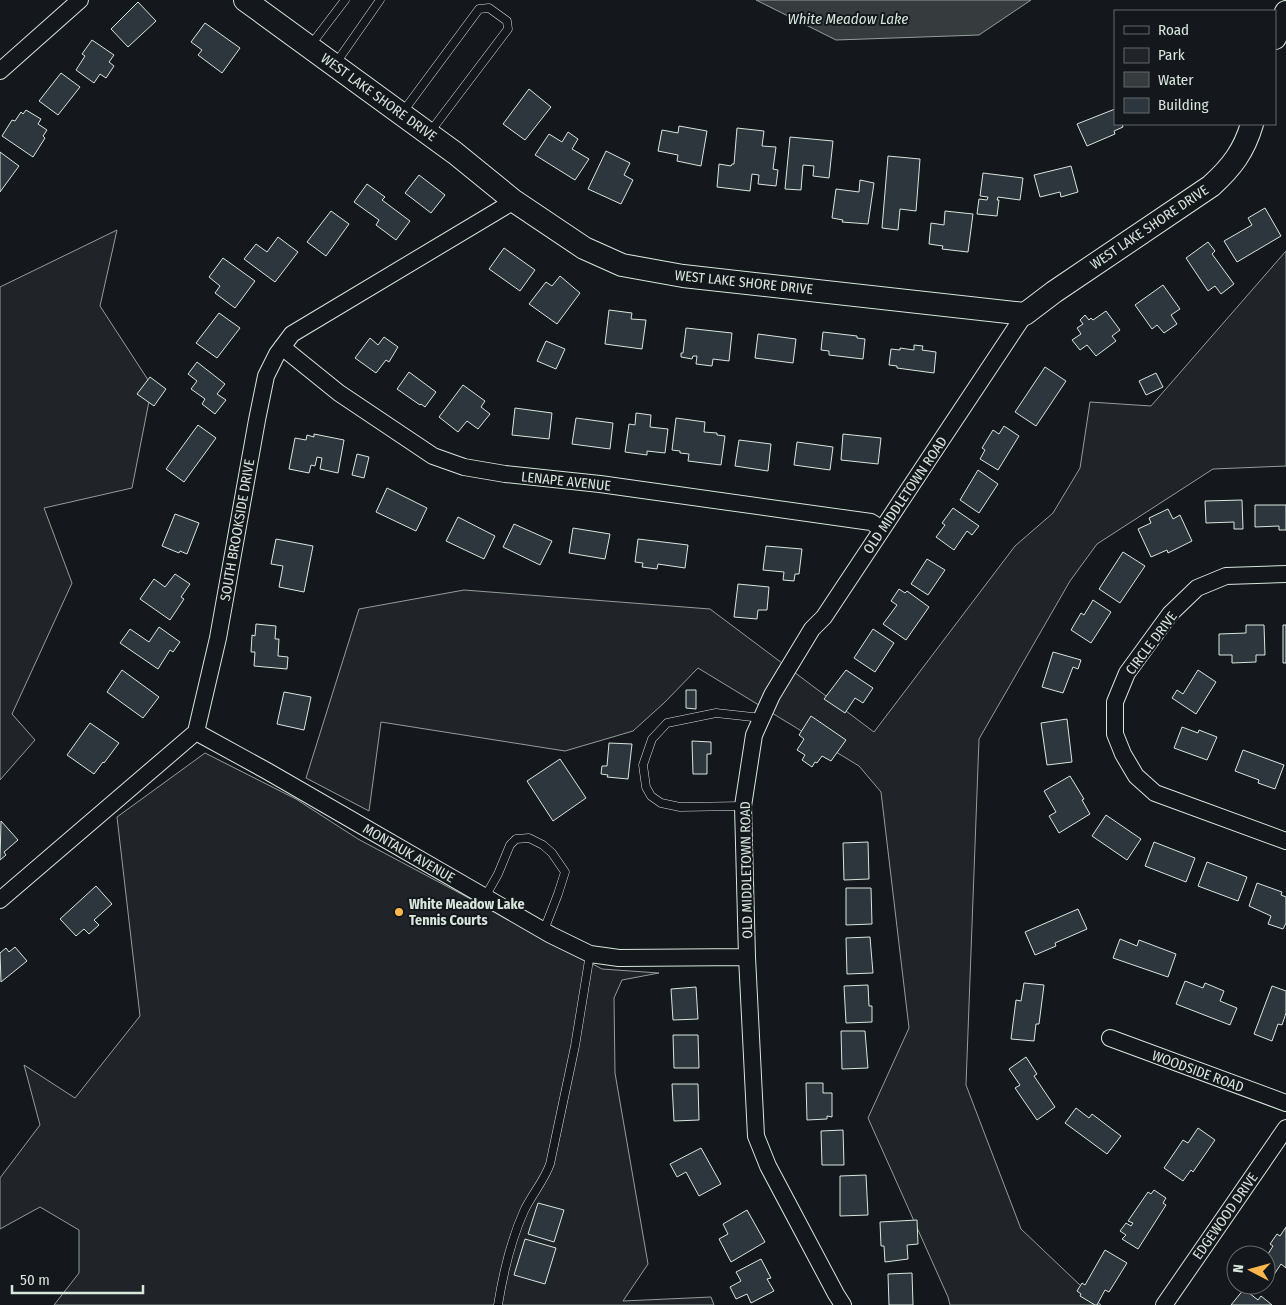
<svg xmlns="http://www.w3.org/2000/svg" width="1286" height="1305" viewBox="0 0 1286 1305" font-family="'Fira Sans Condensed',sans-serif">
<rect width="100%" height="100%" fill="#14181c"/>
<path fill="#202428" stroke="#939e99" d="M117,230L100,306L152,386L132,488L44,508L72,583L12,714L35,740L0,780V287Z
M1286,251V466L1213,469L1097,544L1070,581L979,739L966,1085L1021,1229L1101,1305H950L948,1297L868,1118L909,1028L881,792L859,766L698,668L664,703L633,731L565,751L381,722L369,811L306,778L359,609L464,590L710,609L874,732L1015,546L1053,513L1080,468L1090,402L1151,406Z
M205,753L296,799L358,839L602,969L659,973L622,980L614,998L615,1073L648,1264L623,1301L711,1297L714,1305H54L79,1273V1230L40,1207L0,1229V1178L40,1125L24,1065L75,1098L140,1016L117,817Z"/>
<path fill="#363b3e" stroke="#939e99" d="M756,0H1031L979,35L836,40Z"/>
<path fill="#2c363c" stroke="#d8e6dc" d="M138,2L156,21L128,47L111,29Z
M205,23L240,48L222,73L198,55L202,50L191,42Z
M92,40L114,55L109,62L114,66L106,78L100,74L94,83L76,70L85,56L82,54Z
M61,73L80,87L58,115L39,101Z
M529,89L551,107L525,140L503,124Z
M1115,109V124H1122L1123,127L1114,131L1115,134L1087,146L1077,124Z
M26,110L41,119L38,124L47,130L43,136L45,138L33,157L2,136L12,120L15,121L21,112L23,114Z
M679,126L707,131L701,166L677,161L678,155L658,151L662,130L678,133Z
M737,128L764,131L762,146L776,147L773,169L778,170L776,186L758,184L759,175L752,174L750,191L717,187L719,164L731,166L732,164H734Z
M568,132L578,139L572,149L589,159L575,180L535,155L549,134L562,142Z
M790,137L833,141L829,178L813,176L814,166L803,165L801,190L785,189Z
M606,151L630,163L624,175L633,180L621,204L588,189Z
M0,152L19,166L0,192Z
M888,156L920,159L916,211L900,209L898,230L882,228Z
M1071,166L1078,192L1061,197L1060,192L1040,197L1034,175Z
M983,173L1023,178L1020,200L998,197L997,200H999L997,216L977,214L979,199L987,200L988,197L980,196Z
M419,175L445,195L431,213L405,193Z
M860,180L874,183L868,224L842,222L843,220L832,218L836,189L859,192Z
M367,184L385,197L382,200L410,221L396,240L376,225L379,220L354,202Z
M1265,208L1281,236L1237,262L1224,241L1252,225L1248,218Z
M331,211L349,224L326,256L307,242Z
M945,211L973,214L968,252L942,249L943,246L929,244L931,223L944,225Z
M278,237L298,252L275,282L244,259L256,244L267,252Z
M1208,242L1215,251L1212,254L1234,284L1221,294L1215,286L1208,291L1186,258Z
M504,248L535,270L520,291L489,269Z
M223,258L255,281L235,308L215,293L220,286L209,277Z
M560,276L580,293L557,324L529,304L546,282L552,286Z
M1163,285L1180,309L1171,315L1177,324L1164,333L1157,325L1152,329L1135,305Z
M609,310L632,313L631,319L646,320L642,349L605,344Z
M1106,311L1120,330L1112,336L1116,341L1096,356L1087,345L1080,350L1072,340L1081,334L1077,328L1083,324L1080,320L1085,315L1089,320L1091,318L1093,320Z
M219,313L240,328L217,358L196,343Z
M686,328L732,333L729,361L713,359L712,366L696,364L697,356H693L692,359L681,357V353H683Z
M823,332L857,336V338L865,339L863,359L829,355V351L821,350Z
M758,334L796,339L793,363L755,358Z
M384,337L398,347L389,362L386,360L376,373L355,358L370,338L378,345Z
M546,341L565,349L556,369L537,361Z
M914,345L923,346L922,350L936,352L934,373L897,368V366L889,365L891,349L900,350V348L914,350Z
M197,362L225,384L217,394L226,400L215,414L202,404L205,399L191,389L197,381L188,374Z
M1045,367L1066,381L1036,426L1015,412Z
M409,372L436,392L425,407L421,404L420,405L397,389Z
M1156,373L1163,387L1146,395L1139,381Z
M150,377L166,389L154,406L137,394Z
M463,385L485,401L481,407L490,414L478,429L467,421L458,432L439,417Z
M515,408L552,413L549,439L512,435Z
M636,413L651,415L650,427L668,429L665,453L647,451V455L625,452L629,424L635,425Z
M576,418L613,423L610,449L572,444Z
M676,418L705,422L704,432L717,433V435L725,436L721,465L688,461L689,454L680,453V451L672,450Z
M198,425L216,438L184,482L166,469Z
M1004,426L1019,436L998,470L980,459L985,450L982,448L993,430L999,434Z
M314,434L344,440L338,473L320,469L322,458L317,457L315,466L311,465L309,473L289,469L295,438L306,440L307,435L314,437Z
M843,434L881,438L878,464L841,460Z
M739,440L771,444L768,471L735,466Z
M797,442L833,447L830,470L794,465Z
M357,454L369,457L364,478L352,475Z
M978,470L998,484L979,513L960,500Z
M387,488L427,508L416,531L376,512Z
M1242,500L1243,529H1234V522L1206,523L1205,501Z
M1255,505H1286V530H1279V526L1255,527Z
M953,508L979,526L972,535L967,531L954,550L936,537L945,525L942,523Z
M1168,509L1173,519L1180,515L1192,541L1168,553L1167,550L1151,557L1138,529L1151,523L1149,518Z
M175,514L199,523L187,554L180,551L179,553L162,546Z
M458,517L495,536L484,559L446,541Z
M514,524L552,541L540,565L503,547Z
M573,528L610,534L605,559L569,553Z
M276,539L313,546L304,592L279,587L283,566L271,564Z
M638,539L688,545L685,568L658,564L657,569L642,567L643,563L635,562Z
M766,546L802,549L799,574H795L794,581L783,580L784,572L763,570Z
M1123,552L1145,566L1120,603L1099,589Z
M927,559L945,570L928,595L911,584Z
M175,574L190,584L181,597L184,599L170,620L140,599L154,579L165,587Z
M738,584L769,587L767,610H758L757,619L734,617Z
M899,589L905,593L907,591L929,607L906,640L883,624L897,605L891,601Z
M1093,600L1111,612L1091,643L1071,630L1081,613L1084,615Z
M256,624L276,626L275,639H279L278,656L288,657L287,669L254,666L255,652H251L252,635L255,636Z
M1246,625H1264L1265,655H1256V662L1232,663V655H1219V634L1246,633Z
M1283,625H1286V663H1283Z
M159,627L180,642L173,652L170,650L158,669L120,643L130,629L149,642Z
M873,629L894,643L875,672L854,658Z
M1053,652L1081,660L1078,669L1073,667L1063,693L1042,687Z
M122,670L159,697L143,718L107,692Z
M846,670L873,688L863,703L855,698L845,713L824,699Z
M1198,670L1216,682L1196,714L1172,698L1177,690L1183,694Z
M686,690H696V709L686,708Z
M284,692L311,697L304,730L277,724Z
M811,716L846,740L831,761L822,756L817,763L815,762L812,767L802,760L805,755L797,750L804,739L799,735Z
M1067,719L1072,762L1047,765L1041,723Z
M90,723L119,743L104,763L103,762L94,774L67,755Z
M1182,727L1198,733L1199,730L1217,737L1207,760L1174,748Z
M692,741L711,742V754H707V774H693Z
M609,743L632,744L628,779L607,777L608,775L601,774L602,766H607Z
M1243,750L1284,765L1275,789L1258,783L1259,780L1235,771Z
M560,759L586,798L553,821L527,781Z
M1070,776L1084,799L1082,800L1090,814L1059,833L1049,816L1056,812L1044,791Z
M1106,815L1141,839L1127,860L1092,836Z
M1,821L18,840L4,852L6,855L0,860Z
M868,842L869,879L844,880L843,843Z
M1154,842L1195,858L1186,882L1145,866Z
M1207,862L1247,877L1238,901L1198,886Z
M1257,883L1282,892L1281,895L1286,897V923L1283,929L1268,924L1271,916L1249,906Z
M96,886L112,904L94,920L99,925L89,934L84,929L76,936L60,919Z
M846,888H871L872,924L846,925Z
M1078,909L1087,929L1055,943L1056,946L1035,955L1025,932Z
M870,937L873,973L847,974L846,938Z
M1120,939L1137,946L1139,940L1176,954L1168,977L1113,958Z
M15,947L27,961L1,982L0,953L6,948L9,952Z
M1185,981L1203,988L1205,983L1224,991L1220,1001L1237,1008L1230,1025L1176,1004Z
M1024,983L1044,985L1039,1024H1036L1034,1041L1011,1039L1016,1000L1021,1001Z
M868,985L869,1006H872V1022L846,1023L844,986Z
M1272,986L1286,991V1013L1282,1025L1278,1024L1272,1041L1254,1034Z
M696,987L698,1019L673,1020L671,989Z
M841,1031H865L868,1068L842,1069Z
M673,1035H698L699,1068H674Z
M1026,1057L1037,1074L1034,1076L1055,1107L1037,1120L1015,1088L1020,1085L1009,1069Z
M806,1083H823V1093H832V1117L827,1116V1119L807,1120Z
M672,1084H698L699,1120L674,1121Z
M1076,1108L1089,1118L1092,1114L1121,1136L1107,1154L1065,1123Z
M1198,1128L1215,1140L1193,1172L1191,1170L1183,1181L1164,1168L1183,1140L1188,1143Z
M843,1130L844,1165H822L821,1131Z
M701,1148L721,1184L699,1196L686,1172L677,1177L670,1164Z
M866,1175L868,1215L840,1216V1176Z
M1154,1190L1166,1198L1163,1203L1166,1205L1138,1249L1122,1239L1126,1235L1120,1231L1126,1223L1131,1226L1133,1223L1128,1221L1148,1192L1151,1194Z
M538,1203L564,1210L554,1242L528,1234Z
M747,1210L765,1242L731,1262L719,1239L728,1234L723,1224Z
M917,1220L918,1244L907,1245L908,1259L885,1262L884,1246H881L880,1222Z
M1286,1227V1268L1281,1264L1271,1279L1266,1275V1255H1263L1265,1252L1268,1254L1273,1246L1270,1244L1277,1234L1280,1236Z
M525,1239L556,1248L545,1284L514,1275Z
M1105,1250L1127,1263L1109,1292L1105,1290L1097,1305H1095L1080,1296L1081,1294L1077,1291L1082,1283L1085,1285Z
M761,1259L771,1278L767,1279L774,1291L751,1303L747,1294L736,1299L730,1287L741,1281L736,1272Z
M912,1273L913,1305H889L888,1274Z
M1244,1289L1258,1300L1261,1296L1272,1305H1231Z"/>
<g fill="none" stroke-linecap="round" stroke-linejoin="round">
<g stroke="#d8e6dc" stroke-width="9">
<path id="lane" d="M310,46L345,0
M336,63L380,0
M402,113L479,9L489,8L507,21L508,29L430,132
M743,806L680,807L661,803L651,796L646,787L643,765L652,739L667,723L716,713L762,718
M485,897L498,874L510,845L516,839L529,838L543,845L552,853L565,872L558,894L544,930
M498,1305C503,1274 511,1240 524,1211C532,1194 544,1181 550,1164L575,1046L590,954"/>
</g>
<g stroke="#d8e6dc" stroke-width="18">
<path id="street" d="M0,71L80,0
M282,347L339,393L433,456L464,467L505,474L600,484L871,522L882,529
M1286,574L1226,576L1197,588L1170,614L1127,673L1115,702V734L1123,754L1136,776L1155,793L1286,841
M196,732L267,771L551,935L590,954L619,958L747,957
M0,900L196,732L218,638L257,420L266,376L277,354L292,334L514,201
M1110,1038L1286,1103
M843,1305L836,1294L768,1166L756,1136L747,957L743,806L754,735L772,695L812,629L824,617L1025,314
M1164,1305L1286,1128"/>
</g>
<g stroke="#d8e6dc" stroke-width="24">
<path id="secondary" d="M245,0L455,153L514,201L584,248L622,265L683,276L1025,314L1054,292L1211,186C1232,167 1244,151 1252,124
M1275,38L1286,12"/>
</g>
<use href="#lane" stroke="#14181c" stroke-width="8"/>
<use href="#street" stroke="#14181c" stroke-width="16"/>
<use href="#secondary" stroke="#14181c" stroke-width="22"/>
</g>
<circle fill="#ffb74d" stroke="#14181c" stroke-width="2" cx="399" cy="912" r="5"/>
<g text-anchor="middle" stroke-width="4" stroke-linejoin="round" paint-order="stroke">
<g font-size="14" fill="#d8e6dc" stroke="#14181c">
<text transform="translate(379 97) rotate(36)" y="5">WEST LAKE SHORE DRIVE</text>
<text transform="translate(1149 227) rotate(-34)" y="5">WEST LAKE SHORE DRIVE</text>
<text transform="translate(744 282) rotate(6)" y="5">WEST LAKE SHORE DRIVE</text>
<text transform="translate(566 481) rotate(6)" y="5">LENAPE AVENUE</text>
<text transform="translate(905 495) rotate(-56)" y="5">OLD MIDDLETOWN ROAD</text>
<text transform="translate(237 530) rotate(-80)" y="5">SOUTH BROOKSIDE DRIVE</text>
<text transform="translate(1151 643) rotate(-53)" y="5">CIRCLE DRIVE</text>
<text transform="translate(409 853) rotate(30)" y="5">MONTAUK AVENUE</text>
<text transform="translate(746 870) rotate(-91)" y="5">OLD MIDDLETOWN ROAD</text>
<text transform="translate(1198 1071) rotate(20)" y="5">WOODSIDE ROAD</text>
<text transform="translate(1225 1216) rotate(-55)" y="5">EDGEWOOD DRIVE</text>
</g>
<g font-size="14" font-weight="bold" fill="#d8e6dc" stroke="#14181c" text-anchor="start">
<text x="409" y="909">White Meadow Lake<tspan x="409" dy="16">Tennis Courts</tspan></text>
</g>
<g font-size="15" font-style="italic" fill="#d8e6dc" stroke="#14181c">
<text x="848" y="24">White Meadow Lake</text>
</g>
</g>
<rect x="1114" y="10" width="162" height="115" fill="#14181c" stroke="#626a69"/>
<rect x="1124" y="26" width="25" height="8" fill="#14181c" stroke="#626a69"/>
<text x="1158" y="35" font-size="15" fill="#d8e6dc">Road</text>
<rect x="1124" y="48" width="25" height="15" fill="#202428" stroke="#626a69"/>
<text x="1158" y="60" font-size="15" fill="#d8e6dc">Park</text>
<rect x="1124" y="72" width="25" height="15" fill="#363b3e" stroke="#626a69"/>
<text x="1158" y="85" font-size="15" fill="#d8e6dc">Water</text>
<rect x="1124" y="98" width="25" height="15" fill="#2c363c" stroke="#626a69"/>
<text x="1158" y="110" font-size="15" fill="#d8e6dc">Building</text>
<g transform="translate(1251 1270) rotate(276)"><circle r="24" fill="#14181c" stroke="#626a69"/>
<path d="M0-4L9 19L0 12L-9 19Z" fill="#ffb74d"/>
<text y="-8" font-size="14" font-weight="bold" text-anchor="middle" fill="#d8e6dc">N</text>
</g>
<path d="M12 1285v8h131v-8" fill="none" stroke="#d8e6dc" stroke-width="2.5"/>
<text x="20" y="1285" font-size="15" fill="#d8e6dc" stroke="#14181c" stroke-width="4" paint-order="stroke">50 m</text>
</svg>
